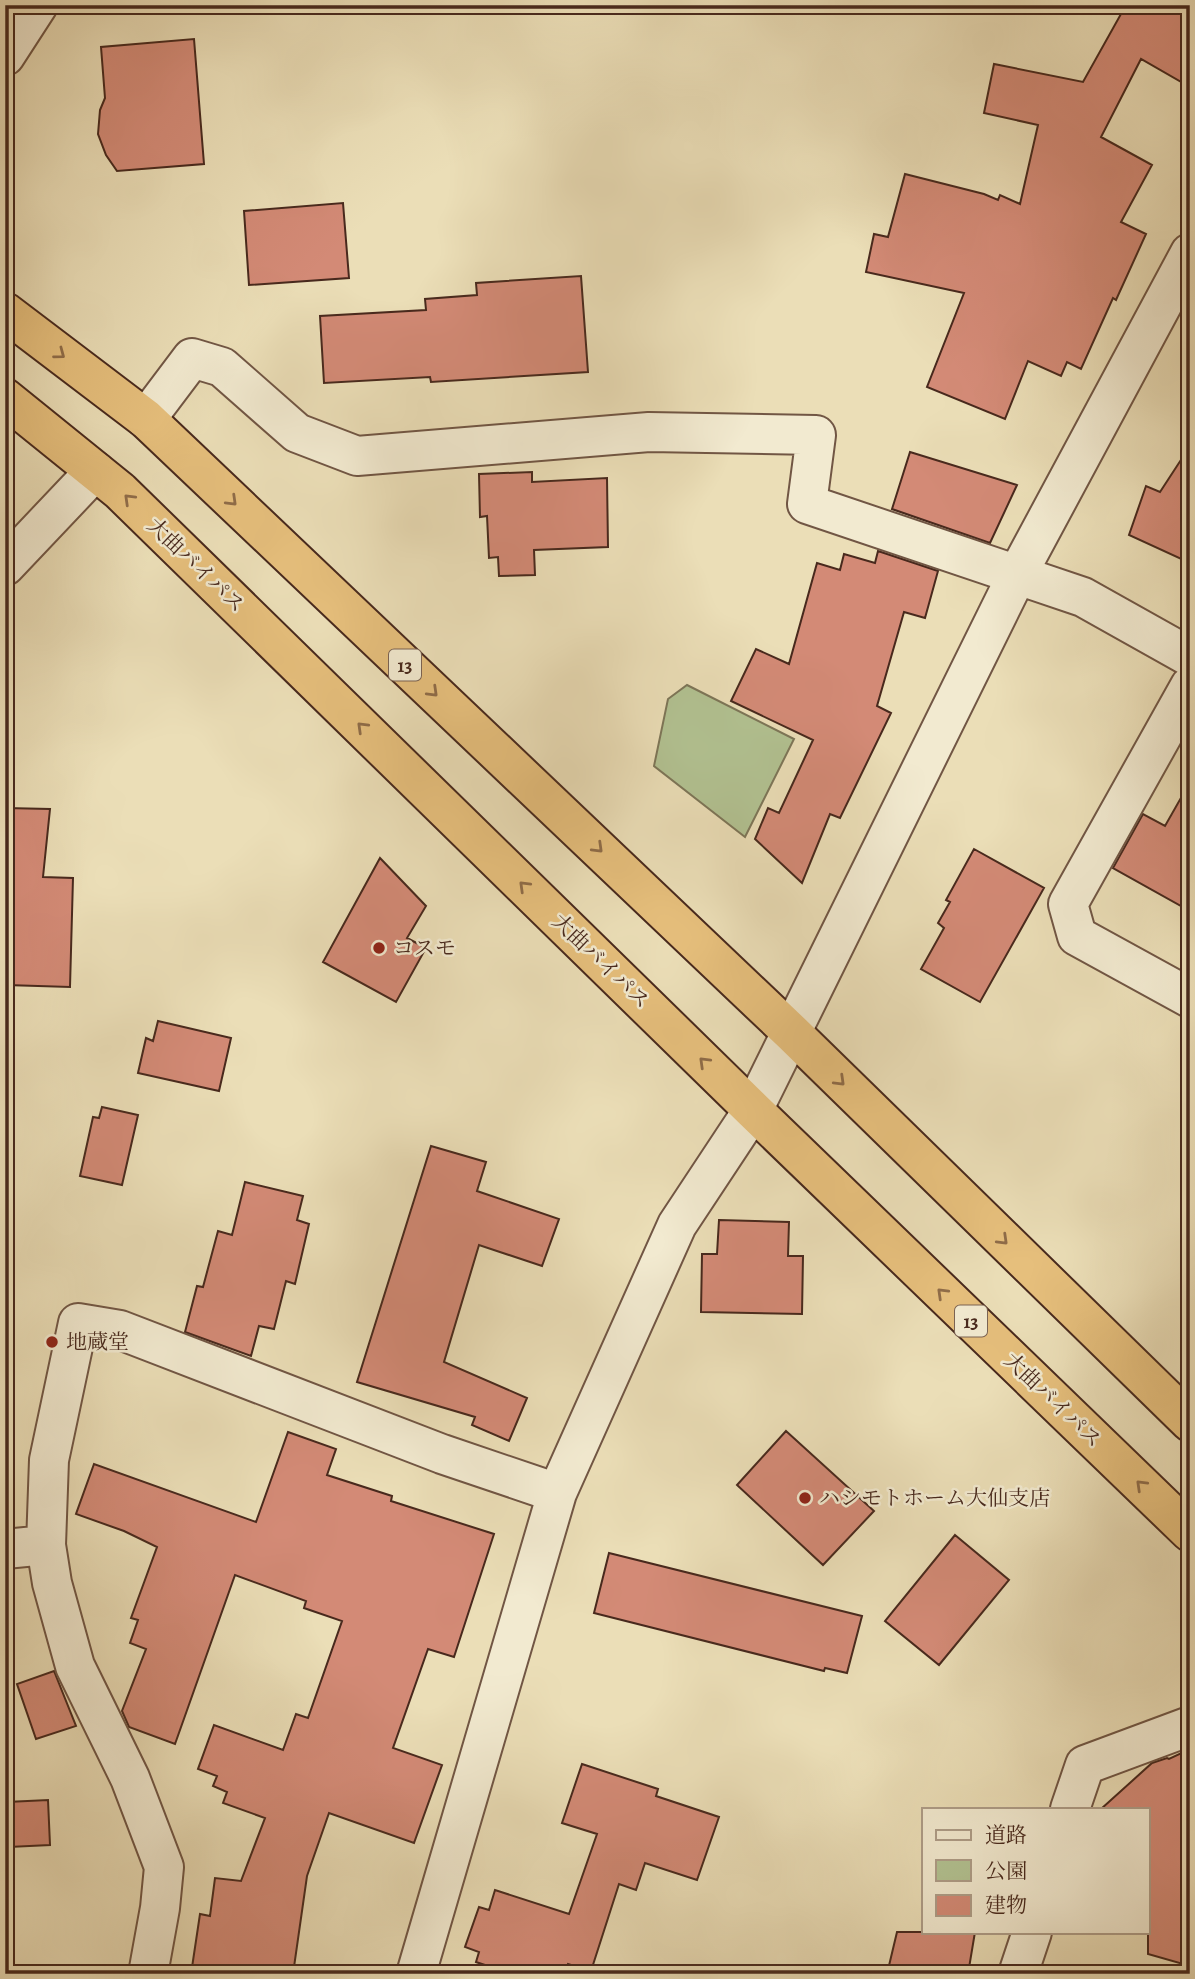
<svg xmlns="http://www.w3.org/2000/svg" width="1195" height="1979" viewBox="0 0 1195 1979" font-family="Alegreya,'Noto Serif JP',serif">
<rect width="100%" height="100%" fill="#ebdeb7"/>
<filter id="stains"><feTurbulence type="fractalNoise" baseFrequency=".00286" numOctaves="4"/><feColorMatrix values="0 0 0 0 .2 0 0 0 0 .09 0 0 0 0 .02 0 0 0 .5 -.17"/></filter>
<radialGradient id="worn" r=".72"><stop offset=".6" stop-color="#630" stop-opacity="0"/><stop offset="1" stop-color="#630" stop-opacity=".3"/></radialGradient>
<path fill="#b2c292" stroke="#7d7658" stroke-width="2" d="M687,685L794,739L745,837L654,766L668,699Z"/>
<path fill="#d38a76" stroke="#48291d" stroke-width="2" d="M1126,5H1190V87L1141,59L1101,137L1152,165L1121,222L1146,234L1116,300L1113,298L1081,369L1067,362L1061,376L1028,361L1005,419L927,387L964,293L866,272L874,234L888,237L905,174L984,194L998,200L1000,195L1020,204L1038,125L984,113L994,64L1083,82Z
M194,39L204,164L117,171L106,155L98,134L100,110L105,98L101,47Z
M343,203L349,278L249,285L244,211Z
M581,276L588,372L431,382L430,377L324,383L320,316L426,310L425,299L477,295L476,283Z
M1190,446V563L1129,535L1146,486L1160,492Z
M910,452L1017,485L990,543L892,509Z
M532,472V482L607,478L608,547L534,550L535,575L499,576L498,557L489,558L487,516L480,517L479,474Z
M878,551L938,571L925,618L904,612L877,706L891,713L840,818L830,814L802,883L755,839L768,808L779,813L813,740L731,701L756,649L789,664L817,563L840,570L844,554L875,563Z
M1190,782V911L1113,868L1143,814L1165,826Z
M5,808L50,809L43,877L73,878L70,987L6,985Z
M974,849L1044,888L980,1002L921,969L944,928L938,923L950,902L946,900Z
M380,858L426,906L407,938L426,948L396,1002L323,962Z
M158,1021L231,1038L219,1091L138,1073L146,1038L153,1041Z
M102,1107L138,1115L122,1185L80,1176L93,1117L99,1118Z
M431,1146L486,1162L477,1191L559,1219L542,1266L479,1245L444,1362L527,1398L509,1441L472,1425L475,1417L357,1382Z
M245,1182L303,1196L297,1220L309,1224L295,1284L286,1281L274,1329L259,1326L251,1356L185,1332L197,1286L203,1287L218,1231L232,1235Z
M719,1220L789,1222L788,1256H803L802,1314L701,1312L702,1254H717Z
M786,1431L874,1511L823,1565L737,1485Z
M288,1432L336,1449L327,1475L392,1496L391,1501L494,1534L454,1657L428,1649L393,1748L442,1765L414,1843L329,1813L307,1876L293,1974H191L200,1914L210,1916L215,1878L241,1881L265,1818L223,1803L227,1792L213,1786L217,1776L198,1769L214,1725L283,1750L296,1714L308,1718L342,1621L304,1608L306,1601L235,1575L175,1744L129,1727L122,1711L146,1649L130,1643L138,1620L131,1618L157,1547L124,1531L76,1514L94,1464L256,1522Z
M955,1535L1009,1580L939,1665L885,1621Z
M609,1553L862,1616L847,1673L825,1668L824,1671L594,1613Z
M54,1671L76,1726L36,1739L17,1684Z
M1190,1749V1966L1148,1954V1809H1101L1152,1763L1167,1758L1169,1759Z
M582,1764L658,1789L656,1796L719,1817L697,1880L645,1863L636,1890L619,1884L591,1971L568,1964L565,1974H512L476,1962L479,1952L465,1947L479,1907L489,1910L495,1890L569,1914L597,1834L562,1823Z
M48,1800L50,1845L9,1847L7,1802Z
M897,1932H975L968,1974H887Z"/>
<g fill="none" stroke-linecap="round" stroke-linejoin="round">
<g stroke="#715644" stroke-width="42">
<path id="minor" d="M5,56L38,5
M146,419L192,358L222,367L297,433L357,456L649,432L816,435L807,504L1083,597L1190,657
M5,566L95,471
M1190,686L1068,904L1077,936L1190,998
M5,1549L46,1545
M1070,1809L1085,1765L1190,1726
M148,1974L160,1908L164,1867L130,1778L75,1666L52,1583L46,1545L49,1460L78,1323L120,1330L442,1454L557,1493
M416,1974L557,1493L677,1225L753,1110L1017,575L1190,253
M1018,1974L1032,1932"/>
</g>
<g stroke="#48291d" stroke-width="42">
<path id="trunk" d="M5,312L146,419L792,1033L1190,1422
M5,398L120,491L753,1110L1190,1532"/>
</g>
<use href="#minor" stroke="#f2ead0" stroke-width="38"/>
<use href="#trunk" stroke="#e6bf7c" stroke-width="38"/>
</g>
<defs><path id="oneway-chevron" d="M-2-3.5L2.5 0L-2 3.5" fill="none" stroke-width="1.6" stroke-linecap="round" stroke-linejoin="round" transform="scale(1.75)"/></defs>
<g stroke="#8f6c48">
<use href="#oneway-chevron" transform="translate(60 354) rotate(37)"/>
<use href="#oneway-chevron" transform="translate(129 499) rotate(-136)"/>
<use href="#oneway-chevron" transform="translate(232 501) rotate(44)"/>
<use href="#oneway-chevron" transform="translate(433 692) rotate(44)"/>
<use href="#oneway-chevron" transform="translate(362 727) rotate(-136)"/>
<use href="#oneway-chevron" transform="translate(598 848) rotate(44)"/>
<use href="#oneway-chevron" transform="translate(524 886) rotate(-136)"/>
<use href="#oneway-chevron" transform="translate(704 1062) rotate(-136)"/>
<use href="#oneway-chevron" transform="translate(840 1081) rotate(44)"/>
<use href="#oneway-chevron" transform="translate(1003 1240) rotate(44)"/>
<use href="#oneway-chevron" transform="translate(942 1293) rotate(-136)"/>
<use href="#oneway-chevron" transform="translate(1141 1485) rotate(-136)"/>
</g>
<g fill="#8f2418" stroke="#f2ead0" stroke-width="2.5">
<circle cx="379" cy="948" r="7"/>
<circle cx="52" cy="1342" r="7"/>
<circle cx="805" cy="1498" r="7"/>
</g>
<g text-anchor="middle" stroke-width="5" stroke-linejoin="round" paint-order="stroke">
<g fill="#f2ead0" stroke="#7b6353" stroke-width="2">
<rect x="389" y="649.5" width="32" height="31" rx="5"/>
<rect x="955" y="1305.5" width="32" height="31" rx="5"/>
</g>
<g font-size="19" font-weight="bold" fill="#48291d">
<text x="405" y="672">13</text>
<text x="971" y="1328">13</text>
</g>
<g font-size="21" fill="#48291d" stroke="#f2ead0">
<text transform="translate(196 565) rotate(44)" y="7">大曲バイパス</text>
<text transform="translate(601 961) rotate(44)" y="7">大曲バイパス</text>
<text transform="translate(1053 1400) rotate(44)" y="7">大曲バイパス</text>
</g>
<g font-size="21" fill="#48291d" stroke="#f2ead0" text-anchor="start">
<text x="393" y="955">コスモ</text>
<text x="66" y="1349">地蔵堂</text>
<text x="819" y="1505">ハシモトホーム大仙支店</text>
</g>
</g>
<rect width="1195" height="1979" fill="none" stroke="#ebdeb7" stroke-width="28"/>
<rect x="7" y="7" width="1181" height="1965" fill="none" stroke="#48291d" stroke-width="3.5"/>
<rect x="14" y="14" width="1167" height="1951" fill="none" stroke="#48291d" stroke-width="2"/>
<rect x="922" y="1808" width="228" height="126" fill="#f2ead0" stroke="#ae9d88" stroke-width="2"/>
<rect x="936" y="1830" width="35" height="10" fill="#f2ead0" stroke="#ae9d88" stroke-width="2"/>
<text x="985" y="1842" font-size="21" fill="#48291d">道路</text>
<rect x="936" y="1860" width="35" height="21" fill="#b2c292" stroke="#ae9d88" stroke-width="2"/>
<text x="985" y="1878" font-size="21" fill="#48291d">公園</text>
<rect x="936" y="1895" width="35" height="21" fill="#d38a76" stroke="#ae9d88" stroke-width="2"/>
<text x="985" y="1912" font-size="21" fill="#48291d">建物</text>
<rect width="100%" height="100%" filter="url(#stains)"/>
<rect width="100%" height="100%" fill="url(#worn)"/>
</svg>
